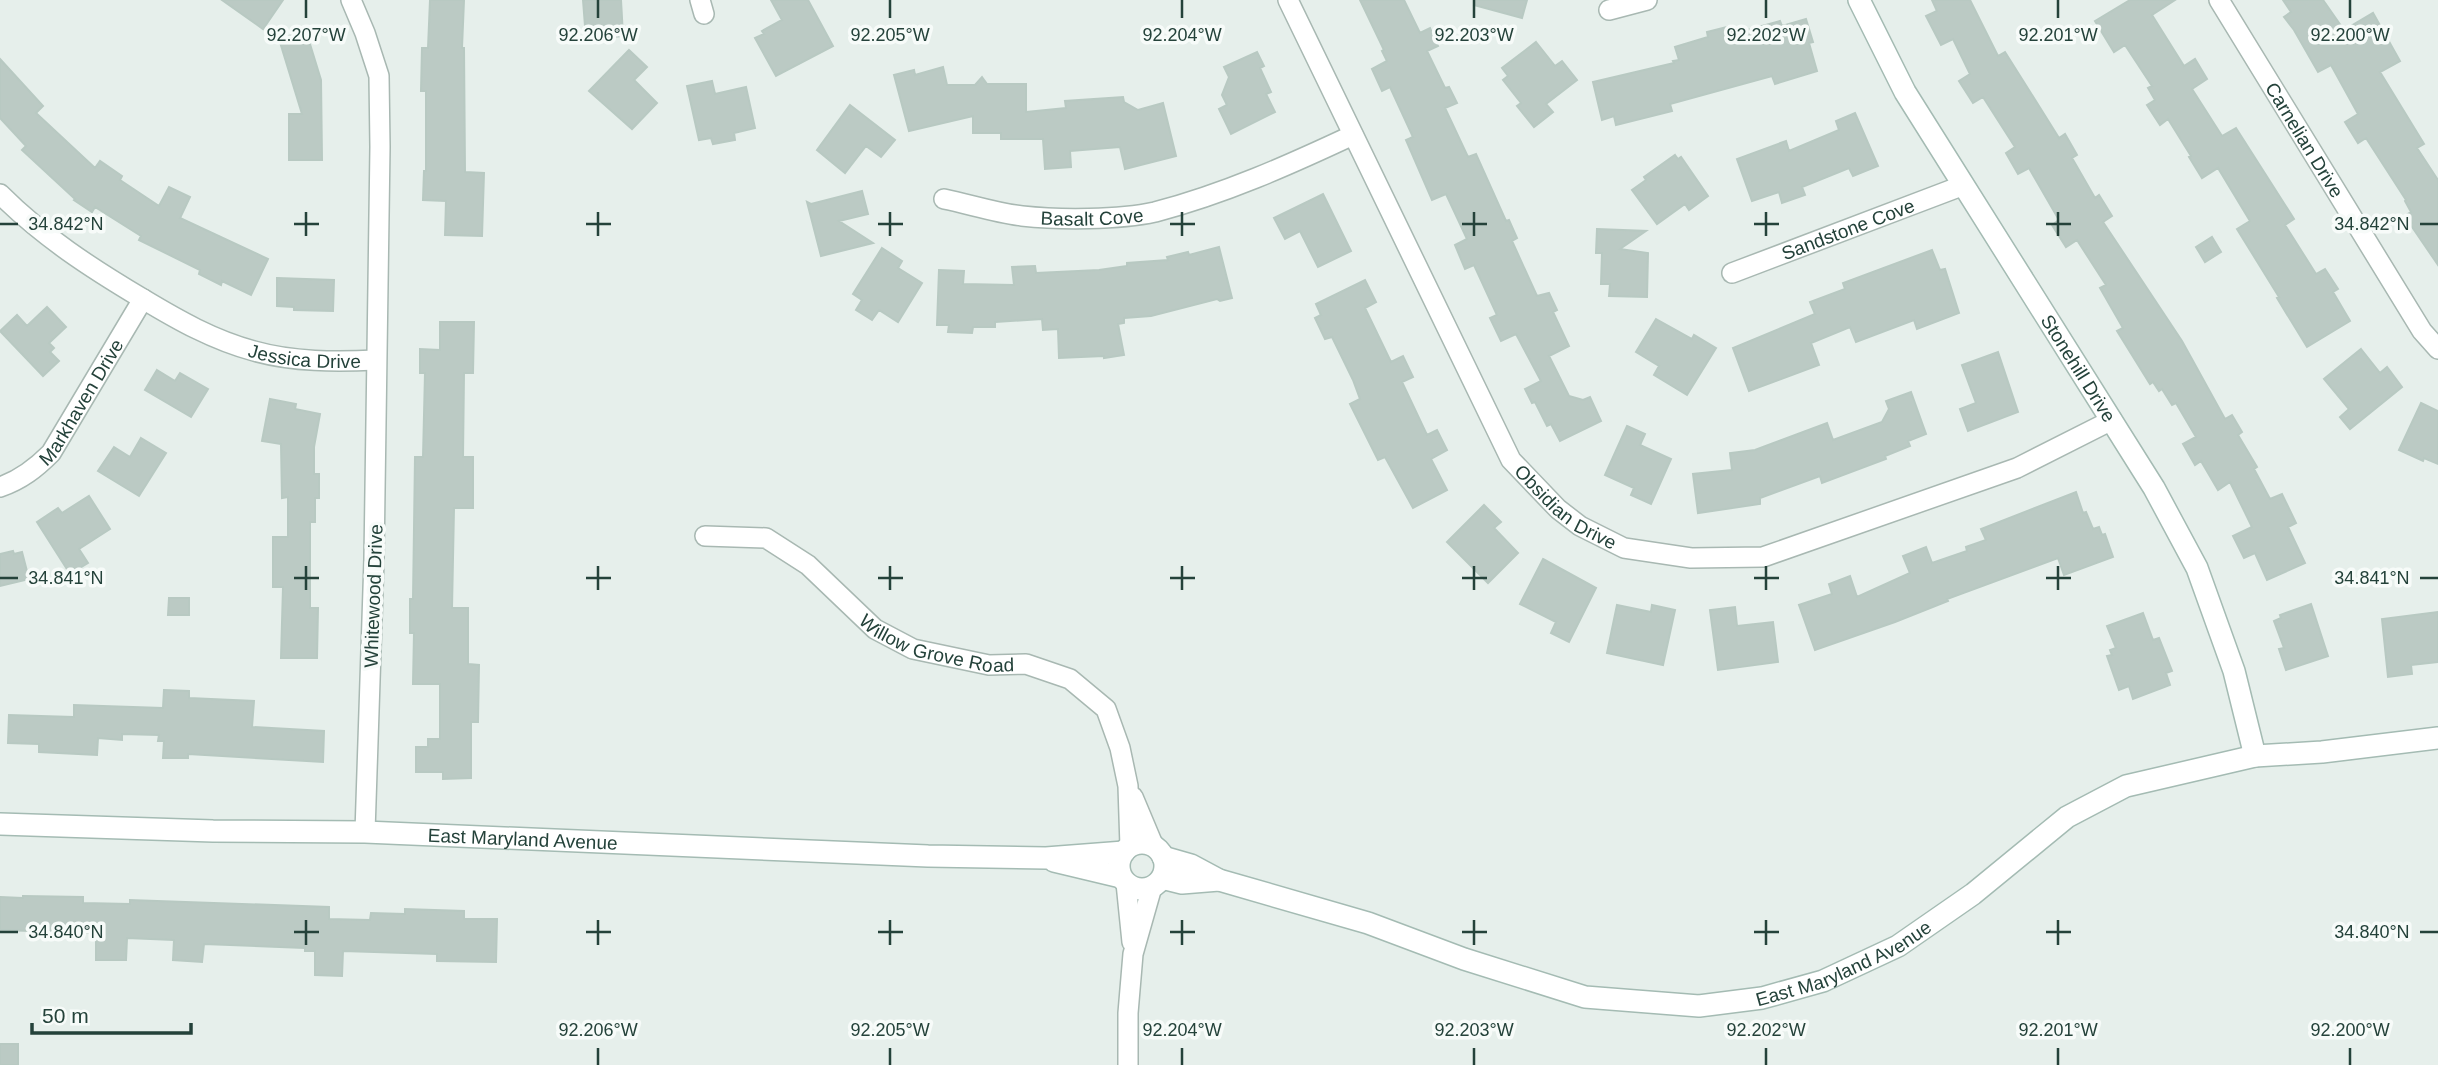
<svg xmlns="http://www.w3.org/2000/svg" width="2438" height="1065" viewBox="0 0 2438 1065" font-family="Helvetica,sans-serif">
<rect width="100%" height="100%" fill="#e6efeb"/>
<path fill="#bbcac4" stroke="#b8c9c2" stroke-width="2" d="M222,0H283L263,29Z
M430,0H464L462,48H464L465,172L484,173L482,236L445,235L446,201L423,200L424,171H426V91H421L422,48H428Z
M583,0H621L623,36L586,39Z
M771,0H808L833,46L776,76L755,38L764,34L762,31L782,20Z
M1360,0H1404L1420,33L1430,28L1438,46L1427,51L1445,88L1449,87L1457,103L1445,108L1468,157L1476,154L1506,221L1509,220L1517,238L1512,241L1537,296L1549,293L1557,310L1553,312L1569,346L1549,356L1569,396L1583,400L1590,397L1601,421L1560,441L1551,424L1547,426L1535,402L1532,403L1525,389L1541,381L1516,334L1501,341L1490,318L1497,315L1474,265L1465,269L1455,245L1467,239L1446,194L1432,200L1406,140L1413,137L1390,87L1382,91L1372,69L1387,61L1382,51L1384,50Z
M1475,0H1527L1522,18L1474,5Z
M1932,0H1970L1998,56L2005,52L2059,138L2065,134L2077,155L2072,158L2095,198L2099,195L2112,216L2103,222L2182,341L2225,419L2232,415L2242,432L2238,435L2257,467L2254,469L2270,499L2282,494L2296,523L2288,527L2305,563L2267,580L2255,553L2244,558L2233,536L2252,527L2230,482L2218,490L2201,461L2195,465L2183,444L2196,437L2176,403L2172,405L2162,389L2159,391L2153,382L2150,384L2117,331L2123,328L2100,288L2106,285L2077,240L2066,247L2052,225L2059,220L2029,168L2018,174L2006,153L2015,147L1983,97L1973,103L1959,81L1970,74L1953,39L1941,45L1926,16L1937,11Z
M2130,0H2175L2152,15L2184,66L2195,59L2207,79L2192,89L2222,136L2236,128L2294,219L2285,225L2316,274L2325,269L2338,289L2333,292L2350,321L2307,347L2277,298L2279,297L2237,229L2250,221L2218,168L2202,178L2189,157L2191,156L2168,119L2160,125L2147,105L2155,100L2148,88L2152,86L2125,45L2114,52L2095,21Z
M2283,0H2323L2344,30L2373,13L2400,61L2380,72L2424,144L2417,148L2438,180V265L2410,224L2412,223L2406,215L2411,212L2405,201L2406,200L2366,138L2358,143L2345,122L2358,114L2331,65L2318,72L2294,30L2284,17L2291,12Z
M1806,19L1813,42L1809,43L1817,71L1775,84L1772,76L1670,104L1672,111L1616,125L1614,116L1602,120L1593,82L1674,63L1673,61L1679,60L1675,47L1708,37L1707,32L1731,26L1733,34L1780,21L1782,26Z
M306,31L321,80L322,160H289V114H302L279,39Z
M1536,42L1555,66L1562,61L1577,80L1546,104L1553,112L1534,127L1517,106L1521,103L1503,80L1508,76L1502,68Z
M629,50L647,67L634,80L657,103L632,129L589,91Z
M1257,52L1264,66L1260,68L1271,92L1266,94L1275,112L1231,134L1219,109L1227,105L1222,95L1229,77L1224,67Z
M0,59L43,106L36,113L95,168L100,161L122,176L120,180L159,206L169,187L190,197L180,218L268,259L251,295L222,281L221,285L199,274L200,270L139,240L141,236L95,207L92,212L74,200L75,199L22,150L26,146L0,118Z
M943,67L947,85H975L982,77L987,84H1026V112L1066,108L1065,101L1123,97L1124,102L1138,110L1163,103L1176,156L1125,169L1120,147L1070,151L1071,167L1045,169L1043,139H1001V133H973V116L909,131L894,75L914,70L915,75Z
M712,81L715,94L746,87L755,128L734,133L735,140L713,144L711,138L699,140L687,86Z
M850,105L895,140L881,157L866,146L845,173L817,150Z
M1855,113L1878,166L1853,176L1849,168L1802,187L1805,195L1782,203L1779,192L1752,201L1737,159L1786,141L1789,151L1839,130L1836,121Z
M1675,155L1678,159L1681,157L1708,196L1689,210L1685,204L1657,224L1632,190L1646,180L1644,177Z
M862,191L868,214L839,221L873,243L821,256L807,202L811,204Z
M1323,194L1351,251L1318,267L1300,231L1285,239L1274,218Z
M1597,229L1646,231L1620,249L1648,253L1647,297L1609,296L1610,284H1601L1602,253H1596Z
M2212,237L2221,252L2205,262L2196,247Z
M1219,247L1232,298L1220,301L1217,299L1151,316L1124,318V323L1118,324L1124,355L1104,358V356L1059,358L1058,329L1043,330L1042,319L995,322V327H973L972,333L948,332L949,325H937L939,270L964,271L963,284L1014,285L1012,267L1035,266L1036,273L1099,270L1127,266V263L1168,260L1167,257L1188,252L1189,255Z
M882,248L902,261L898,268L922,283L898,322L879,310L872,320L856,310L862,300L853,294Z
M1932,250L1940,270L1945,269L1959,313L1917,329L1914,320L1856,342L1850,327L1811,343L1819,365L1749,391L1733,348L1815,314L1810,302L1845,289L1843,283Z
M277,278L334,280L333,311L294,310V307L277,306Z
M1365,280L1376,302L1365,308L1391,362L1403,356L1413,377L1402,382L1427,435L1437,430L1447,450L1431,459L1447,490L1413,508L1385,457L1378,460L1350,404L1360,399L1353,380L1332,337L1325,339L1315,318L1321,315L1316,304Z
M47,307L66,327L49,343L54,348L50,352L59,361L43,376L0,331L17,315L27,326Z
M1656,319L1692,339L1694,335L1716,348L1687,395L1654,375L1659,366L1636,352Z
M440,322H474L473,373H464L463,457H473V508H454L452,608H468V664L479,665L478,722H471V778L443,779V772H416V747H428V739H440V684H413L414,633H410V599H413L415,457H423L425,373H420V349L440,350Z
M2361,349L2380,373L2387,367L2402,387L2350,429L2340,417L2349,409L2324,379Z
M1998,352L2018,412L1968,431L1960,409L1976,403L1962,365Z
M157,370L175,381L180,373L208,389L191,417L145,390Z
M1911,392L1926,434L1908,441L1910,446L1885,456L1886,459L1822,483L1820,476L1760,498V504L1698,513L1693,474L1732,470L1730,453L1755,450L1827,423L1833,440L1882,422L1889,409L1886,401Z
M270,399L296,404L295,409L320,414L314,447V474H319V498H315V522H310V608H318L317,658H281L283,587H273V537H288V497L282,498L281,444L262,441Z
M2421,403L2438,411V464L2424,458L2423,461L2399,450Z
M1627,426L1645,434L1640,445L1671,459L1651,504L1631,495L1634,488L1605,475Z
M141,438L166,453L139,496L98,471L114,447L130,457Z
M2076,492L2083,513L2086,512L2093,529L2099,527L2102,535L2105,534L2113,557L2064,575L2058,558L1947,599L1948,601L1895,622L1815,650L1799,605L1832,594L1829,584L1850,576L1857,597L1910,573L1903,556L1926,547L1932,563L1967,551L1966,547L1986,540L1981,529Z
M89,496L110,529L79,549L88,563L70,574L37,522L58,508L62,513Z
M1484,505L1501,522L1494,528L1518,553L1488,583L1447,542Z
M13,551L14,554L22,552L29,579L0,586V554Z
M1543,559L1596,588L1569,642L1551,633L1556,622L1520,604Z
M169,598H189V615H168Z
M2311,604L2328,656L2286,670L2279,649L2284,648L2274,621L2281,618L2280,615Z
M1617,605L1651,612L1652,605L1675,610L1663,665L1607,653Z
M1735,607L1737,626L1773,622L1778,662L1718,670L1710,610Z
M2438,612V662L2411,665L2412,674L2388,677L2382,619Z
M2143,613L2153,640L2159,638L2172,671L2166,673L2170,685L2133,699L2129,686L2119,690L2107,656L2112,655L2110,650L2116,648L2107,626Z
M164,690L189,691V698L254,701L252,727L324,731L323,762L188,754V758H163L164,741H158L159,735L122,734V740L98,738L97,755L39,752V744L8,743L9,715L74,717V705L163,708Z
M23,896L83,897V903L130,904V900L329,907V919L370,920L371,913L405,914V909L464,911V919H497L496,962L437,961V954L343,951L342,976L315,975V951H305V948L204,944L202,962L173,960L174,940L127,938L126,960H96V933L0,930V897L23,898Z
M0,1044H18V1065H0Z"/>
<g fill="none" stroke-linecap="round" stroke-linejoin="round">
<g stroke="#a8b8b2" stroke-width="22">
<g id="street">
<path d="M351,0L365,33L379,76L380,147L374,559L365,832"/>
<path d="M700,0L704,14"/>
<path id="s1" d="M1288,0L1511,460L1558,509L1580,526L1624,548L1691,558L1763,557L2017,468L2112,420"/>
<path id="s2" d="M2219,0L2422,331L2438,349"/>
<path d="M1609,10L1647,0"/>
<path id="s3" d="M0,194C43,237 91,268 143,299C178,320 213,340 254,351C293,362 336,362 376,360"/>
<path id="s4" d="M944,199C969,204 996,213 1022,216C1059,220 1119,220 1155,212C1224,194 1289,165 1353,135"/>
<path id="s5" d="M1732,273L1964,185"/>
<path id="s6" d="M0,487C21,480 36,468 51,453L143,299"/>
<path id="s7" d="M705,536L766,538L808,565L875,629L913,649L989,665L1026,664L1070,679L1106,709L1120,748L1128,786L1130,847"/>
<path d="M1133,797L1154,847"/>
<path d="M1126,883L1132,942"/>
<path d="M1128,1065V1013L1133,954L1152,887"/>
</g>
</g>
<g stroke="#a4bbb3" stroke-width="24">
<g id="secondary">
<path id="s8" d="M1859,0L1905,92L2154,488L2197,568L2234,671L2255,756"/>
<path id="s9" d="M0,824L213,831L365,832L928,856L1046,858L1124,852"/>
<circle cx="1142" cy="866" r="23"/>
<path id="s10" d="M1163,857L1191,865L1219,880L1368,923L1464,959L1585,997L1699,1006L1762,998L1823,981L1898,946L1973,894L2067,817L2126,786L2255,756L2322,752L2438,738"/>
<path d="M1054,861L1121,877"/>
<path d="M1162,878L1182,883L1219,880"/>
</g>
</g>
<use href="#street" stroke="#fff" stroke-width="19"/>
<use href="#secondary" stroke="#fff" stroke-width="21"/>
</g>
<path fill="none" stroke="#24423a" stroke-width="2.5" d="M306,0V18M598,0V18M890,0V18M1182,0V18M1474,0V18M1766,0V18M2058,0V18M2350,0V18M306,212V236M598,212V236M890,212V236M1182,212V236M1474,212V236M1766,212V236M2058,212V236M0,224H18M294,224H319M586,224H611M878,224H903M1170,224H1195M1462,224H1487M1754,224H1779M2046,224H2071M2420,224H2438M306,566V590M598,566V590M890,566V590M1182,566V590M1474,566V590M1766,566V590M2058,566V590M0,578H18M294,578H319M586,578H611M878,578H903M1170,578H1195M1462,578H1487M1754,578H1779M2046,578H2071M2420,578H2438M306,920V945M598,920V945M890,920V945M1182,920V945M1474,920V945M1766,920V945M2058,920V945M0,932H18M294,932H319M586,932H611M878,932H903M1170,932H1195M1462,932H1487M1754,932H1779M2046,932H2071M2420,932H2438M598,1048V1065M890,1048V1065M1182,1048V1065M1474,1048V1065M1766,1048V1065M2058,1048V1065M2350,1048V1065"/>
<g text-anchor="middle" stroke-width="7" stroke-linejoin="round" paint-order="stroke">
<g font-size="19" fill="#24423a" stroke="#f7fbf9">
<text dy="7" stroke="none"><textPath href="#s2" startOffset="164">Carnelian Drive</textPath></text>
<text dy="7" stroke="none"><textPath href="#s4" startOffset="150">Basalt Cove</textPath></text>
<text dy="7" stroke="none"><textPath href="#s5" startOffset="124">Sandstone Cove</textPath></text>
<text dy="7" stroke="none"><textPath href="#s3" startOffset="352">Jessica Drive</textPath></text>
<text dy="7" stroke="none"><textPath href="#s8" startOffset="429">Stonehill Drive</textPath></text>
<text dy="7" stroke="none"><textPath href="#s6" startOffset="121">Markhaven Drive</textPath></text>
<text dy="7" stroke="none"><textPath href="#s1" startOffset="584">Obsidian Drive</textPath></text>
<text transform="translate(373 596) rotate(-88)" y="7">Whitewood Drive</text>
<text dy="7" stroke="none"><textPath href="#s7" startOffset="268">Willow Grove Road</textPath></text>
<text dy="7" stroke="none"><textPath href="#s9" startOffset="523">East Maryland Avenue</textPath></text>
<text dy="7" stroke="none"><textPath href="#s10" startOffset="712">East Maryland Avenue</textPath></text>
</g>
</g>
<g font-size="18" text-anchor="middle" fill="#24423a" stroke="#f7fbf9" stroke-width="7" stroke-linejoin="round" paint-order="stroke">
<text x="306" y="41">92.207°W</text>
<text x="598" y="41">92.206°W</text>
<text x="890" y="41">92.205°W</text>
<text x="1182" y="41">92.204°W</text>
<text x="1474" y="41">92.203°W</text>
<text x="1766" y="41">92.202°W</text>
<text x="2058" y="41">92.201°W</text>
<text x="2350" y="41">92.200°W</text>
<text x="66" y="230">34.842°N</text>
<text x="2372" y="230">34.842°N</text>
<text x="66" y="584">34.841°N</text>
<text x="2372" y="584">34.841°N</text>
<text x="66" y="938">34.840°N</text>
<text x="2372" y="938">34.840°N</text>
<text x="598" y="1036">92.206°W</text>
<text x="890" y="1036">92.205°W</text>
<text x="1182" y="1036">92.204°W</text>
<text x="1474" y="1036">92.203°W</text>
<text x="1766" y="1036">92.202°W</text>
<text x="2058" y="1036">92.201°W</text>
<text x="2350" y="1036">92.200°W</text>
</g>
<path d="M32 1023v10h159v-10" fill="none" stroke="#24423a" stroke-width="3.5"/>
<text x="42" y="1023" font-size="21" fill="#24423a" stroke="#f7fbf9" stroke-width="5" paint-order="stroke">50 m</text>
</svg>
